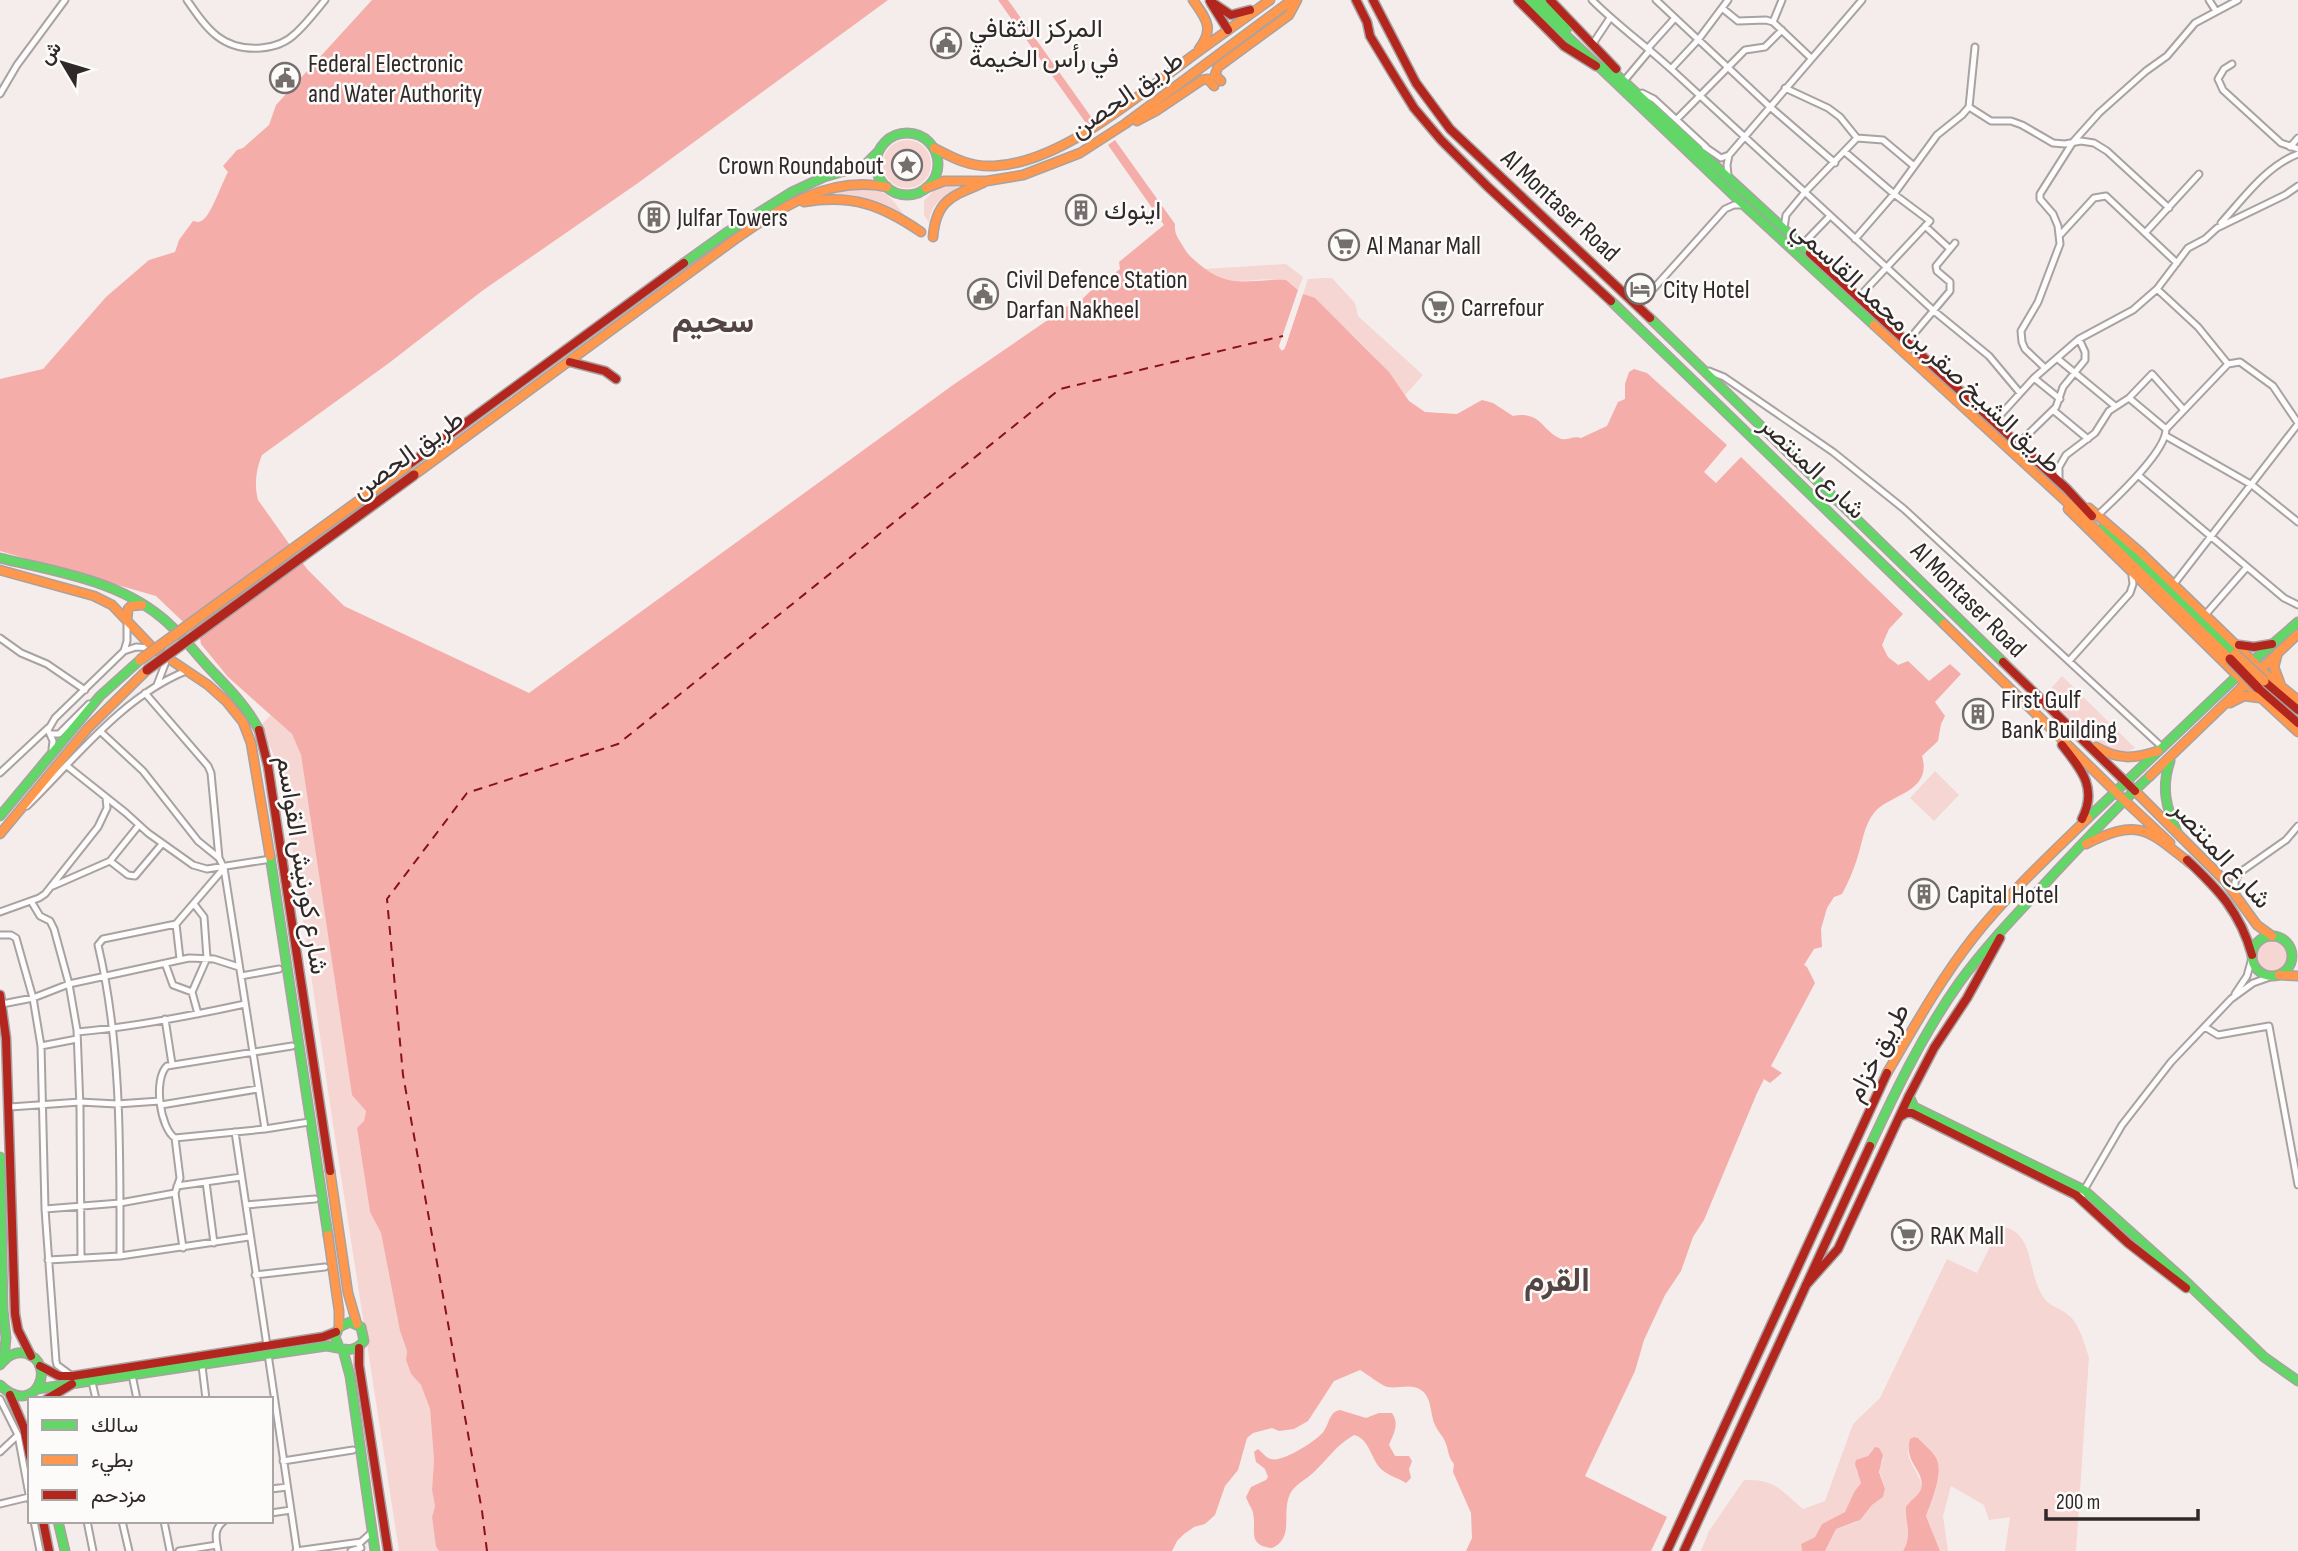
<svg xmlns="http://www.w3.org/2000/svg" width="2298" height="1551" viewBox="0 0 2298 1551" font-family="'Sofia Sans Condensed',Vazirmatn,sans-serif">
<rect width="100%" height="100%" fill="#f5edec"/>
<path fill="#f5d6d3" d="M883 164a24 24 0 1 1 48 0a24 24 0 1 1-48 0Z
M945,186L961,188C945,195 930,203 929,223L924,215V201L936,188Z
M859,187C885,190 889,194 904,215L903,216C878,199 853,193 822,195Z
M1286,264L1303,277L1298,290C1279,268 1243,288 1218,278C1213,277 1209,272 1205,269Z
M1323,278H1332L1355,303L1358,316L1423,375L1405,395C1377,355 1342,323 1303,294L1308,279Z
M2062,676L2135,748L2124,754L2101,748L2045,695Z
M271,715L292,734L301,755L352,1094L366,1111L364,1121L357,1129L370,1212L381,1233L400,1331L407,1351L406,1360L411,1374L421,1385L430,1409L434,1460L432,1490L435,1506L432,1517L436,1547L439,1551H399L331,1111L280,763L275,760L272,750L257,729Z
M1935,771L1959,795L1934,821L1910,798Z
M2256 956a16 16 0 1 1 32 0a16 16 0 1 1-32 0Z
M2000,1226C2035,1231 2027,1271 2042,1295C2049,1307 2057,1306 2067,1314C2079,1322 2084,1343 2089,1357L2076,1551H2005L2010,1517L1989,1520L1984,1505L1951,1486L1943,1516L1948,1551H1940L1926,1516C1929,1510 1938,1485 1937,1479C1937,1467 1925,1442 1914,1437L1910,1439C1909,1442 1908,1448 1908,1451C1908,1471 1938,1485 1908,1503L1910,1534L1903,1551H1825L1836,1529L1857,1522L1872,1505L1883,1497L1885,1489L1879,1469L1883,1459L1875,1447L1856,1470L1861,1478V1483L1854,1492L1845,1512L1822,1524L1815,1537L1801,1544L1802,1551H1701L1709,1531L1744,1480C1776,1479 1780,1490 1803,1509L1825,1501L1853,1424L1880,1398L1947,1259L1977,1273Z"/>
<path fill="#f4ada8" d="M372,0H888L638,183L482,291L389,363L262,455C256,469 254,485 258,500L307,569L344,606L529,693L953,385L1058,313L1059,308L1079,304C1084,295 1093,291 1098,282L1102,283L1120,269L1119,262L1164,225L1108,145L1115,140L1175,224C1174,235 1179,239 1184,248C1188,255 1193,259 1199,264C1230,291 1250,278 1286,280L1298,290L1279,346L1284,350L1303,294L1315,298L1389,372L1409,401L1425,412L1457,414L1482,400L1493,403L1513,416C1541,411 1540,428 1559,438C1566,442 1573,435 1581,438L1607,426L1618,402L1625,399V384L1629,372L1634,369L1647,373L1727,445L1704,472L1716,483L1741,457L1903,614L1889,629L1882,645L1888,657L1898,665L1908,661L1929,681L1950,664L1961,674L1935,702L1945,716L1941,724L1938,741L1922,756C1933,793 1888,794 1874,813C1864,825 1862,844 1857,859C1853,871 1848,883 1842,894L1834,897L1827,908L1821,929L1822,947L1814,949L1804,965L1807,967L1815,983L1771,1066L1782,1073L1770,1083L1764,1079L1757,1093L1704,1220L1693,1237L1681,1271L1665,1295L1644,1340L1635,1371L1585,1476L1667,1517L1651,1551H1466L1472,1538L1471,1513L1453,1472L1454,1464C1448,1457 1449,1452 1446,1444C1444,1437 1438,1432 1435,1425C1430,1414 1432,1397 1421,1390C1411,1383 1399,1389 1388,1387C1382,1386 1367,1374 1360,1370L1334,1381L1308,1421L1294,1429L1279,1431L1272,1428L1253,1433L1247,1438L1238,1470L1225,1486L1215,1515L1205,1524L1194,1527L1184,1534L1177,1541L1172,1551H439L436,1547L432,1517L435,1506L432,1490L434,1460L430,1409L421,1385L411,1374L406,1360L407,1351L400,1331L381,1233L370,1212L357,1128L364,1121L366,1111L352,1095L301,755L292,734L228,677L201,644L200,638L156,596L0,551V379L43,369L106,297L149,260L175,252L179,240L193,221C198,222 199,223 204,219C212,212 222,183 228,172L223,166L237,150L243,148L269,125L276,105Z
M998,0H1008L1094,121L1088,126Z
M1340,1410L1366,1418L1379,1413H1392C1400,1424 1393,1435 1389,1445L1395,1456H1409L1412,1461L1409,1469L1411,1478L1406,1483C1398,1478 1387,1475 1381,1469C1371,1459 1369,1438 1354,1435C1335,1446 1329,1458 1314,1472C1306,1480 1295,1484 1290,1494C1281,1513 1295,1538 1272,1548C1246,1545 1257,1530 1253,1513C1252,1508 1248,1503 1246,1497L1251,1487L1266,1480L1268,1477L1265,1469L1256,1462L1254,1452L1258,1449C1262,1452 1266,1458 1271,1459C1282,1463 1318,1440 1324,1431C1330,1422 1329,1412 1340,1410Z
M1914,1437L1918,1438C1924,1445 1934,1452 1937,1460C1943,1474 1931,1503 1926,1516L1940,1551H1903C1913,1533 1905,1525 1906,1507C1910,1500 1918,1497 1921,1489C1926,1471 1903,1463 1910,1439Z
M1875,1447L1879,1448L1883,1455L1879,1472L1885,1489L1883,1497L1872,1505L1860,1520L1836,1529L1825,1551H1802L1801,1544L1815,1537L1822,1524L1845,1512L1854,1492L1861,1483L1855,1464L1856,1460L1868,1456Z"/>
<path fill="#f5edec" d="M1300,286L1302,290H1304L1286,345L1282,351L1279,347Z"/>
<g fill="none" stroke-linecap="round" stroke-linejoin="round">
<path stroke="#871219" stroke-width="2" stroke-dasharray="9 7" stroke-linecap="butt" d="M487,1551L482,1511L403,1075L387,899L467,793L618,744L1060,389L1283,336"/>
<g stroke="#a8a2a1" stroke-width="9">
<path id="street" d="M187,0C207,29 222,51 261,48C274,47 286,43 296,33C306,24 316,11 325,0
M1592,0C1617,25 1645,45 1671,69L1934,311L1989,356L2020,393
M1656,0L1769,106L1835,163
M2209,0L2216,11
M1722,8L1738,21L1766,20L1773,22L1811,58
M1773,22L1782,0
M1592,45L1610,18
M1648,48L1675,18
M2232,64L2224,69L2218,79L2223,90L2281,143L2298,149
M1671,69L1698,40L1728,0
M1624,81L1650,50
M1785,88L1828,108L1840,117L1857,138L1883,140L1914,166
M1642,93L1654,99L1706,147
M0,94L17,65L65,0
M1969,107L1991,121H2011L2022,125L2053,143L2065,144L2081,141L2094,143L2107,151L2169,208
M1677,119L1745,50L1765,47L1782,30
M1705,147L1721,158L1729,155
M2290,147L2298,138
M1845,152L1894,194L1930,221L1858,298
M1728,175L1727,165L1729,155L1862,0
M2221,223C2243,199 2266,166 2298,154
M1925,226L1950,249
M1784,228L1786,215L1805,192L1857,138
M2145,233L2199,174
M2061,234L2094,198L2106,196L2177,263
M1855,239L1894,194L1937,135L1962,115L1969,107L1975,47
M1802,245L1830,216
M2157,289L2198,327L2228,364L2240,362L2273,386L2298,423
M1638,306L1725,209L1734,205H1741
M1907,342L1950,291V282L1937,271L1936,266L1955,243
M2058,359L2115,406
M2045,368L2025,349L2022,342L2021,331L2038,302L2060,244L2058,226L2053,214L2040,199V194L2073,142L2099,113L2146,71L2167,56L2195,23L2238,0
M1709,371L1724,377L1833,452L1904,509L2163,748
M2034,378L2060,399
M2129,398L2166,429
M2053,410L2088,439
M1994,422L2034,378L2079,339L2133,310L2157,289L2188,248L2205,239L2217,228L2285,195L2298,186
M2166,436L2252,485L2298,522
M2018,444L2056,407L2063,387L2085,360V352L2079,339
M2138,475L2284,598L2298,605
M2059,478V467L2066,455L2095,433L2109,411L2129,398L2152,374L2183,409
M2098,515C2115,499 2166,452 2166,429L2228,364
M2174,584L2298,424
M2206,614L2247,567
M0,638L21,653L47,664L85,690
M124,651L127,641V621
M2069,661L2130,593L2133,584L2132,576
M157,685L167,659
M145,693L208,766L211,773L219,858L224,868L265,1129
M101,732L143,771L198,841L219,858
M50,734H59L89,704
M52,749L53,741L48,730L55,718L124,651L136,647L153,648
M67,766L126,813L148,833L193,865L207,869L271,859
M0,773L48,728
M27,806C76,758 122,697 186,671
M110,861L128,875L135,876L162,844
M53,886L110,861L139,825
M2235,893V882L2239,873L2286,840L2298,826
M31,901L40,916L50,921L54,929L69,984L77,1030L80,1108L81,1258
M194,904L204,917L207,958L192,992L198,1014
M0,912L39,898L45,894L98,827L107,808L106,798
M176,924L180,959
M0,935H11L16,938L33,998L41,1046L45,1209L56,1361L57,1365L72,1376
M165,963L173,985L192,992
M241,976L279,969
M2235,994L2247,976L2252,958
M2,1004L33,998L69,984L189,958L214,959L239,967
M165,1019L172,1064
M2205,1027L2218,1035L2269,1026L2298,1185
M77,1032C134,1027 190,1016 245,1004
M41,1046L77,1039
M292,1046L167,1066C153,1079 160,1128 175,1138L265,1129L309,1122
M161,1105L258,1089
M10,1107L80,1102L117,1104L160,1101
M235,1132L267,1346
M175,1138L180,1178L175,1193L183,1248
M206,1182L214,1243
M177,1186L241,1177
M2081,1199L2084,1190L2122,1125L2171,1062L2231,999L2253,983L2273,976
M246,1205L315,1199
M45,1209L120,1203L175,1193
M120,1256C120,1154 122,1045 98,945L103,939L176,924L224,868
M48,1260L120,1256L249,1237
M255,1275L325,1267
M268,1354L297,1551
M202,1366L206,1399
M132,1375L137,1399
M92,1382L96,1399
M0,1399L18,1435L30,1500
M0,1452L18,1435
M283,1461L353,1450
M271,1489L287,1487
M0,1504L29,1497
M271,1513L291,1510
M34,1521L40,1551
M87,1521L93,1551
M122,1521L129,1551
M164,1521L170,1551
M179,1551L217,1545
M218,1551C216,1539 213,1529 224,1521
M296,1551L361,1542L372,1532
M351,1551L361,1548L358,1543"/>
</g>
<g stroke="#a8a2a1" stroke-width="11">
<path id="fast" d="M1529,0L1745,206L1874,325
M1539,0L1567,28
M1606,65L1810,253
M876 164a31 31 0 1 1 62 0a31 31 0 1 1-62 0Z
M684,263L726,233L792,192L824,177L865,165L879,151
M1611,301L1944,624
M1650,318L2003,662
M2104,527L2235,654
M0,558C54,571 116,580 161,617C180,632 195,653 212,671C230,690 247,707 259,730
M2253,661L2298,622
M2170,761C2161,788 2166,807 2177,832
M0,816L100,696L140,660
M2088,818L2253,661
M270,856L328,1235
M2252 956a20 20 0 1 1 40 0a20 20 0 1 1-40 0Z
M1909,1096L1914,1107L2084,1190L2182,1278L2264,1357L2298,1381
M1870,1146C1896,1090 1923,1034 1959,983C1987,944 2021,910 2053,875C2085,841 2116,807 2150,776
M0,1157L3,1310L6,1338L4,1359
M343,1350L350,1376L375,1551
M0,1365C6,1358 13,1351 24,1353C59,1361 36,1420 0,1385
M37,1389L326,1346C341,1348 353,1355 364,1341L361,1327L350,1322L339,1327L335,1337L339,1347
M58,1521L65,1551"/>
</g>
<g stroke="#a8a2a1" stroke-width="11">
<path id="slow" d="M1193,0C1206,19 1215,28 1199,49
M1221,81L1215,75L1218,67L1289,15L1297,0
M1137,121L1156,111L1202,80L1208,79L1214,86
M934,148C955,159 970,167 994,166C1058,163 1130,102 1179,66C1209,43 1240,22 1270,0
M926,188L944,181H987L1023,175L1080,153L1125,124L1292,0
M804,202C852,194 882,205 921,232
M933,237C936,200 952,196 983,183
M1874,325L2083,517L2230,659
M414,475L734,240C780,208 829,175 887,187
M2089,508L2141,553L2266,674L2298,700
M2068,509L2246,684L2298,732
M0,570L94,596L112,605L153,648L208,685L227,702L243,722L251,743L270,856
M127,621L128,609L131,606L142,605
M1944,624L2124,800
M2278,652L2274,667L2280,683
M2261,669L2298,634
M2230,703L2244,696L2260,698
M2096,747C2118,760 2134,759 2158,751
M2150,776L2261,669
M2135,791L2225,881L2257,925L2272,936
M2124,800L2170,843
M0,834L88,728L147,670
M2086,844C2140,817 2148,830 2191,864
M2279,975L2298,976
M1887,1073C1914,1027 1940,980 1973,938C2007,895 2049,856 2088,818
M330,1171L348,1293L357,1324
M328,1235L339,1311V1327"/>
</g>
<g stroke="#a8a2a1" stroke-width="11">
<path id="jam" d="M1356,0L1367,22L1370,36L1393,74L1414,108L1441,140L1488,187L1611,301
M1373,0L1416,83L1450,129L1650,318
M1518,0L1564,46L1596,66
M1550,0L1616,69
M1210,1L1231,15L1250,10
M1211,3L1228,30
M1810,253L2066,488L2092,516
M570,362L605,371L616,379
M407,466L684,263
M2239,645L2254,647L2272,644
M2003,662L2135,791
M2264,681L2298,710
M2258,688L2298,723
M259,730L268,766L330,1171
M2062,745C2081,769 2098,788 2082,819
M2187,860C2219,890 2240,912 2252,955
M0,995L6,1038L15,1314L18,1330L31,1356
M1900,1117L1906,1113H1912L2076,1195L2128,1243L2186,1288
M1806,1285L1838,1249L1909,1096L1934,1048L1967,998L2000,938
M359,1348V1365L388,1551
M40,1366L59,1376H73L323,1337L336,1332
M10,1395L24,1428L30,1457
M47,1399L72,1384
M43,1521L49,1551
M1667,1551L1887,1073
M1684,1551L1870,1146"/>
</g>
<use href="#street" stroke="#fefcfc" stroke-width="5"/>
<use href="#fast" stroke="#63d668" stroke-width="8"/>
<use href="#slow" stroke="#ff974d" stroke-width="8"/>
<use href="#jam" stroke="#b3261e" stroke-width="8"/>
<g stroke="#a8a2a1" stroke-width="12" stroke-linecap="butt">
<path id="slow-bridge" d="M2235,654L2264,681
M140,660L407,466"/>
</g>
<g stroke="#a8a2a1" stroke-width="12" stroke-linecap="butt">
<path id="jam-bridge" d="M2230,659L2258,688
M147,670L414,475"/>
</g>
<use href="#slow-bridge" stroke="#ff974d" stroke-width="9"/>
<use href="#jam-bridge" stroke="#b3261e" stroke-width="9"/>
</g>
<defs>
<g id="civic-ring" transform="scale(1.575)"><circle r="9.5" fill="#fdfafa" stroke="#746e6d" stroke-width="1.5"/><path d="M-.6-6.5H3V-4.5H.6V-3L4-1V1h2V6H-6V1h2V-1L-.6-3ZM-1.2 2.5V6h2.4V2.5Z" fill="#746e6d"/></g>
<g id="sight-ring" transform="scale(1.575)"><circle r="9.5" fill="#fdfafa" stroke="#746e6d" stroke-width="1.5"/><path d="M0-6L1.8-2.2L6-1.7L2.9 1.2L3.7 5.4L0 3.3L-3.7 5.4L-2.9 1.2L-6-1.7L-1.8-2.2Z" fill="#746e6d"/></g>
<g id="building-ring" transform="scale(1.575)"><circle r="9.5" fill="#fdfafa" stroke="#746e6d" stroke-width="1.5"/><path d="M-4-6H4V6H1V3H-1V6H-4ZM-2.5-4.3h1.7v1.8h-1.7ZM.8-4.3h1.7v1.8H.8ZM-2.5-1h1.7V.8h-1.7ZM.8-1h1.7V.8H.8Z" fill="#746e6d"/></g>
<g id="supermarket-ring" transform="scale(1.575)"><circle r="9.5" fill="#fdfafa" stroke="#746e6d" stroke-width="1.5"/><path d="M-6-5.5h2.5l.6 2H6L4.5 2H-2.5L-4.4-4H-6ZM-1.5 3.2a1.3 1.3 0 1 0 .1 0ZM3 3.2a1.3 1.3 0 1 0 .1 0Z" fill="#746e6d"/></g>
<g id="hotel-ring" transform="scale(1.575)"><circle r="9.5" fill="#fdfafa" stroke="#746e6d" stroke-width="1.5"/><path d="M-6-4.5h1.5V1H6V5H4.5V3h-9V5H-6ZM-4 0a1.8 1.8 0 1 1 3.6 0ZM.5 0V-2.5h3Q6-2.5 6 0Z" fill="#746e6d"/></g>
</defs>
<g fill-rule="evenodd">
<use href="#civic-ring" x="946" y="43"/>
<use href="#civic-ring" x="285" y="78"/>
<use href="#sight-ring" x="907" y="165"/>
<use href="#building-ring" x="1081" y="210"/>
<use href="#building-ring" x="654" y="217"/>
<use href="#supermarket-ring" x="1344" y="245"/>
<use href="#hotel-ring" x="1640" y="289"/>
<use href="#civic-ring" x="983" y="294"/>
<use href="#supermarket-ring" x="1438" y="307"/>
<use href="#building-ring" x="1978" y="714"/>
<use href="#building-ring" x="1924" y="894"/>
<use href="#supermarket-ring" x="1907" y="1235"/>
</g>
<g text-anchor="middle" stroke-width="5" stroke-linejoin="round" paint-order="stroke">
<g font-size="26" fill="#2f2929" stroke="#fdfafa" text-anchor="start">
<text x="969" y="37">المركز الثقافي<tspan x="969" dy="30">في رأس الخيمة</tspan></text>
<text x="308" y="72">Federal Electronic<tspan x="308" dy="30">and Water Authority</tspan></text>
<text x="884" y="174" text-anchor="end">Crown Roundabout</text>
<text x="1104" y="219">اينوك</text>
<text x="677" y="226">Julfar Towers</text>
<text x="1367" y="254">Al Manar Mall</text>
<text x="1006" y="288">Civil Defence Station<tspan x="1006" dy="30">Darfan Nakheel</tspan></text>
<text x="1663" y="298">City Hotel</text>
<text x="1461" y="316">Carrefour</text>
<text x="2001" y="708">First Gulf<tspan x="2001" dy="30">Bank Building</tspan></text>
<text x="1947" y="903">Capital Hotel</text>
<text x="1930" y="1244">RAK Mall</text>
</g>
<g font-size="26" fill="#2f2929" stroke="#fdfafa">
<text transform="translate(1126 94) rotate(-35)" y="9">طريق الحصن</text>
<text transform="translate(1561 205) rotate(43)" y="9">Al Montaser Road</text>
<text transform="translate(1927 346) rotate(43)" y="9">طريق الشيخ صقر بن محمد القاسمي</text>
<text transform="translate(407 454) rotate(-36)" y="9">طريق الحصن</text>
<text transform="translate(1813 467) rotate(44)" y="9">شارع المنتصر</text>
<text transform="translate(1969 599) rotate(45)" y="9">Al Montaser Road</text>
<text transform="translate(2222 854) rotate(48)" y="9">شارع المنتصر</text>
<text transform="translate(303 865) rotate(81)" y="9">شارع كورنيش القواسم</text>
<text transform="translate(1877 1052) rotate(-62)" y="9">طريق خزام</text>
</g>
<g font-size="33" font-weight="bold" fill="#524544" stroke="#fdfafa">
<text x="713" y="332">سحيم</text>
<text x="1557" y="1291">القرم</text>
</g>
</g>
<rect x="28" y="1397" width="245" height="126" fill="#fdfafa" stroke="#aba6a6" stroke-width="2"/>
<rect x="42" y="1420" width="35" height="10" fill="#63d668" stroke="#aba6a6" stroke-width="2"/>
<text x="91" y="1432" font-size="21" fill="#2f2929">سالك</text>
<rect x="42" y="1455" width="35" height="10" fill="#ff974d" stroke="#aba6a6" stroke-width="2"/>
<text x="91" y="1467" font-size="21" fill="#2f2929">بطيء</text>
<rect x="42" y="1490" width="35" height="10" fill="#b3261e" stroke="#aba6a6" stroke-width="2"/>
<text x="91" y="1502" font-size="21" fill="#2f2929">مزدحم</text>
<g transform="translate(63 63) rotate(308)" stroke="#fdfafa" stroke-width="5" paint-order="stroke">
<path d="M0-5L12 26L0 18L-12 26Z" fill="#2f2929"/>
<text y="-10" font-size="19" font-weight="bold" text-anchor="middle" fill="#2f2929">ش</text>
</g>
<path d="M2046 1509v10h152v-10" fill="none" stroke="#2f2929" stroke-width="3.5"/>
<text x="2056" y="1509" font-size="21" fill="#2f2929" stroke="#fdfafa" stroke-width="5" paint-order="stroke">200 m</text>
</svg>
